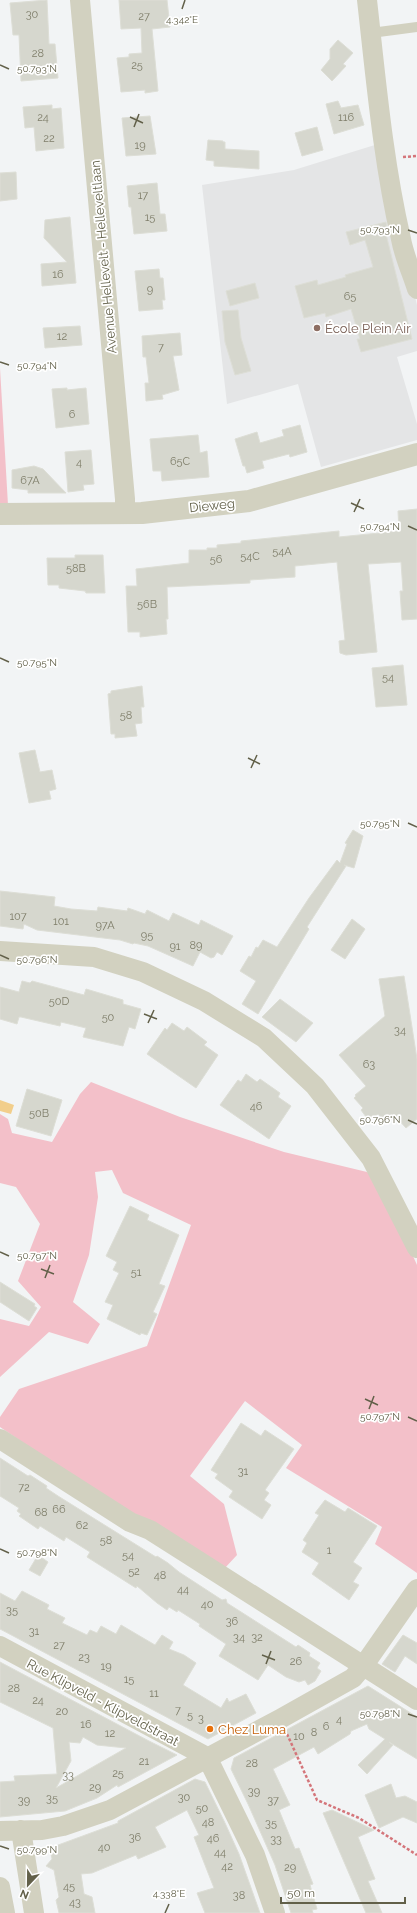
<svg xmlns="http://www.w3.org/2000/svg" width="417" height="1913" viewBox="0 0 417 1913" font-family="Raleway,sans-serif">
<rect width="100%" height="100%" fill="#f2f4f5"/>
<path fill="#e4e5e6" d="M378,144L417,305V351L397,357L417,424V440L321,467L298,384L227,404L202,185L294,170Z"/>
<path fill="#f3c0c9" d="M0,368L8,505L0,504Z
M91,1082L180,1117L284,1152L367,1172L384,1192L417,1265V1573L375,1544L382,1527L286,1468L302,1445L245,1401L190,1476L224,1504L237,1555L224,1569L126,1512L0,1427V1417L19,1389L147,1346L191,1225L123,1193L112,1170L95,1172L98,1197L89,1255L73,1302L100,1324L88,1344L49,1332L0,1377V1319L29,1326L41,1307L18,1281L40,1224L16,1187L0,1183V1114L8,1119L12,1133L52,1142L80,1094Z"/>
<path fill="#f2ce8b" d="M0,1100L14,1105L11,1114L0,1111Z"/>
<path fill="#d6d7ce" stroke="#ddded6" fill-rule="evenodd" d="M47,0L49,44H55L58,78L21,81L19,35H13L10,3Z
M119,0H167L170,27L152,29L158,91L145,93V90L121,92L117,58L129,57V54L142,53L141,28L121,29Z
M338,40L353,53L343,64L346,66L332,81L321,70L330,59V49Z
M338,101L341,108L358,105L364,125L334,134L326,104Z
M52,105V109L61,108L64,148L36,151L34,127L25,128L23,107Z
M150,116L156,154L126,156L122,118Z
M317,127L323,150L302,156L295,133Z
M208,140L223,141V142H225V149L259,151V169L214,166V161L206,160Z
M16,172L17,199L0,201V173Z
M157,183L160,214H165L167,231L134,234L131,207H129L127,186Z
M70,217L76,283L42,286L41,264L67,262L44,238L45,220Z
M386,222L388,233L386,234L412,339L361,352L357,339H360L351,309L326,317L325,313L304,318L295,286L317,280L318,285L346,277L345,275L373,267L365,240L350,245L346,232Z
M159,269L160,278H163L165,300H162L163,309L139,311L135,271Z
M255,283L259,298L230,306L226,291Z
M238,310L241,338L251,371L235,375L225,342L222,311Z
M80,326L82,345L45,348L43,328Z
M180,333L182,355L173,356L179,390L162,395L163,399L146,401L145,383H149L146,357H143L142,336Z
M67,388V390L86,388L89,424L56,428L52,389Z
M300,425L307,452L290,457L289,454L262,461L264,468L247,473L245,466H243L235,439L257,432L260,443L284,436L282,430Z
M198,435L200,453L207,451L209,477L162,481L161,471H153L150,439Z
M91,450L94,484L83,485L84,490L68,492L65,452Z
M34,466L43,469L66,493H28V490L12,488V470Z
M417,509V619L402,620L400,591H403L401,562L368,564L377,652L346,655L340,653L339,641L345,640L337,562L295,566V577L250,580V583L167,587L168,619H166L167,634L140,637V632H128L126,586H137L136,569L189,563V550H207V548H217V545L241,543V541L339,531V537L399,531L398,511Z
M75,555H103L105,593H86L85,591L59,588V585H48L47,558H75Z
M403,665L407,705L376,707L372,668Z
M142,686L144,707H141L142,723L135,724L137,736L115,738V734H111L108,694L111,693V691Z
M35,750L40,772L52,770L56,789L49,791L51,799L29,803L19,753Z
M353,830L363,836L354,868L344,865L346,866L307,927L309,929L258,1014L242,1004L256,981L240,971L249,956L251,957L256,947L258,948L263,940L277,947L309,898L337,860L340,863L347,844L345,843Z
M0,891L55,897L54,906L71,909L97,911L98,907L127,911L128,908L145,914L147,910L169,921L173,913L199,925L201,920L233,936L222,955L217,952L214,957L211,958L200,952L193,966L148,946L134,943L133,944L120,940L37,930L24,924L23,929L0,926Z
M352,919L365,929L345,959L331,950Z
M404,976L417,1059V1119L406,1128L395,1116L386,1124L378,1114L369,1121L361,1110L363,1108L354,1098L356,1096L355,1095L366,1086L339,1055L385,1016L379,979Z
M22,981L30,983L32,981L84,995L86,989L123,1000V1004L141,1009L135,1029L129,1027L123,1046L83,1037L86,1028L61,1022L60,1026L21,1017H19L17,1024L0,1019V987L19,992Z
M280,999L313,1023L296,1042L262,1017Z
M172,1023L184,1031L187,1027L207,1042L204,1045L218,1055L196,1088L147,1054L165,1028L167,1030Z
M246,1074L257,1082L260,1079L280,1093L278,1097L291,1106L269,1139L220,1105L238,1080L241,1082Z
M27,1089L62,1100L51,1136L16,1126Z
M130,1206L149,1215L147,1220L179,1235L159,1284L165,1286L153,1312L157,1314L147,1335L141,1333L140,1335L107,1319L113,1305L105,1302L119,1273L113,1270L117,1262L106,1256Z
M0,1282L35,1304L34,1306L37,1308L29,1321L0,1302Z
M241,1423L261,1436L265,1430L294,1449L265,1490L269,1493L264,1500L271,1505L262,1519L229,1497L233,1491L215,1478L218,1474L211,1470Z
M0,1458L28,1476L30,1475L47,1486L46,1488L58,1496L156,1557L157,1556L168,1563L179,1572L222,1600L226,1599L227,1603L296,1647L298,1645L310,1653L309,1656L320,1663L317,1668L321,1671L315,1681L308,1685L305,1680L299,1682L286,1677L268,1665L258,1680L219,1656L226,1644L199,1626L200,1624L178,1610L177,1612L169,1607L167,1610L157,1603L137,1586L136,1588L87,1557L90,1552L66,1537L64,1541L40,1526L38,1529L19,1516L21,1514L17,1511L19,1508L0,1496Z
M325,1500L345,1512L348,1508L377,1526L353,1562L362,1568L353,1582L359,1585L349,1600L312,1574L319,1563L302,1552L307,1543L303,1540L319,1515L315,1513Z
M38,1555L48,1562L40,1576L29,1570Z
M22,1591L49,1605L47,1609L65,1618L62,1623L87,1635L90,1630L97,1633L101,1626L116,1634L121,1625L155,1645L162,1635L173,1642L169,1649L184,1655L196,1663L183,1685L221,1708L227,1698L229,1702L246,1694L256,1713L208,1739L0,1629V1593L15,1601Z
M403,1635L417,1643V1664L405,1656L395,1672L382,1664Z
M0,1662L149,1741L177,1755L118,1787L117,1785L97,1798L65,1811L0,1817V1782L15,1781L14,1776L57,1774L53,1728L0,1702ZM83,1737L97,1745L126,1748L56,1788L71,1761L69,1742L80,1743Z
M368,1686L417,1717V1759L389,1742L393,1745L367,1774L358,1765L385,1739L369,1729L367,1724L351,1731L350,1734L318,1754L314,1747L273,1769L290,1805L279,1810L295,1849L299,1848L313,1884L310,1885L317,1909L312,1910L313,1913H291L275,1865L248,1804L231,1769L234,1758Z
M195,1779L205,1782L225,1823L239,1854L260,1913H205L197,1893L214,1888L194,1837L199,1835L187,1810L155,1827L166,1847L138,1859L136,1855L92,1873L81,1874L84,1894L92,1897L95,1913H59L56,1900L59,1897L54,1870L46,1866L52,1859L50,1848L118,1823V1821Z
M391,1784L396,1798L405,1796L417,1802V1823L403,1817L379,1828L365,1795Z
M332,1810L374,1830L358,1837L375,1879L368,1881L382,1913H366L323,1813Z"/>
<g fill="none" stroke-linecap="round" stroke-linejoin="round">
<path stroke="#d4757a" stroke-width="2.5" stroke-dasharray="3 2" stroke-linecap="butt" d="M403,157L417,156
M287,1734L317,1800L359,1818L417,1855"/>
<path stroke="#d2d1c0" stroke-width="10" d="M371,33L417,27"/>
<path stroke="#d2d1c0" stroke-width="20" d="M80,0L125,499V514
M367,0C376,80 383,161 401,239C404,256 412,273 417,289
M0,951L94,957L143,972L204,1001L264,1038L315,1086L371,1158L417,1248
M0,1439L130,1522L150,1530L417,1700
M0,1646L207,1757L255,1855L275,1913
M21,1830L34,1913
M0,1831L42,1830L63,1826L110,1810L280,1719L353,1678L364,1665L417,1589
M0,1887L5,1913"/>
<path stroke="#d2d1c0" stroke-width="22" d="M0,514L142,513L249,501L417,454"/>
</g>
<path fill="none" stroke="#626049" stroke-width="1.5" d="M182,9L185,0M0,65L9,69M130,117L143,123M134,127L139,114M408,230L417,233M0,362L9,365M351,503L364,509M354,512L360,499M408,526L417,530M0,658L9,662M248,758L260,764M251,768L257,755M408,823L417,827M0,955L9,959M144,1014L157,1019M148,1023L154,1010M408,1120L417,1124M0,1252L9,1256M41,1269L54,1274M45,1278L50,1265M365,1399L378,1405M369,1409L374,1396M408,1417L417,1421M0,1549L9,1553M262,1655L275,1660M266,1664L271,1651M408,1714L417,1717M0,1846L9,1849M165,1913L169,1904"/>
<circle fill="#8d6e63" stroke="#fff" stroke-width="1.5" cx="317" cy="328" r="4"/>
<circle fill="#e8710a" stroke="#fff" stroke-width="1.5" cx="210" cy="1729" r="4"/>
<g text-anchor="middle" stroke-width="3.5" stroke-linejoin="round" paint-order="stroke">
<g font-size="11" fill="#7f7e6a">
<text x="32" y="18">30</text>
<text x="144" y="20">27</text>
<text x="38" y="57">28</text>
<text x="137" y="69">25</text>
<text x="43" y="121">24</text>
<text x="346" y="121">116</text>
<text x="49" y="142">22</text>
<text x="140" y="149">19</text>
<text x="143" y="199">17</text>
<text x="150" y="221">15</text>
<text x="58" y="278">16</text>
<text x="150" y="293">9</text>
<text x="350" y="300">65</text>
<text x="62" y="340">12</text>
<text x="161" y="351">7</text>
<text x="72" y="418">6</text>
<text x="180" y="465">65C</text>
<text x="79" y="466">4</text>
<text x="30" y="484">67A</text>
<text x="282" y="555">54A</text>
<text x="250" y="560">54C</text>
<text x="216" y="563">56</text>
<text x="76" y="572">58B</text>
<text x="147" y="608">56B</text>
<text x="388" y="681">54</text>
<text x="126" y="719">58</text>
<text x="18" y="920">107</text>
<text x="61" y="925">101</text>
<text x="105" y="929">97A</text>
<text x="147" y="939">95</text>
<text x="196" y="949">89</text>
<text x="175" y="950">91</text>
<text x="59" y="1005">50D</text>
<text x="108" y="1021">50</text>
<text x="400" y="1034">34</text>
<text x="369" y="1068">63</text>
<text x="256" y="1110">46</text>
<text x="39" y="1117">50B</text>
<text x="136" y="1276">51</text>
<text x="243" y="1475">31</text>
<text x="24" y="1491">72</text>
<text x="59" y="1513">66</text>
<text x="41" y="1516">68</text>
<text x="82" y="1529">62</text>
<text x="106" y="1544">58</text>
<text x="329" y="1554">1</text>
<text x="128" y="1559">54</text>
<text x="134" y="1575">52</text>
<text x="160" y="1579">48</text>
<text x="183" y="1593">44</text>
<text x="207" y="1608">40</text>
<text x="12" y="1614">35</text>
<text x="232" y="1625">36</text>
<text x="34" y="1635">31</text>
<text x="239" y="1641">34</text>
<text x="257" y="1641">32</text>
<text x="59" y="1649">27</text>
<text x="84" y="1661">23</text>
<text x="296" y="1665">26</text>
<text x="106" y="1670">19</text>
<text x="129" y="1683">15</text>
<text x="14" y="1692">28</text>
<text x="154" y="1697">11</text>
<text x="38" y="1704">24</text>
<text x="178" y="1714">7</text>
<text x="62" y="1715">20</text>
<text x="190" y="1719">5</text>
<text x="201" y="1722">3</text>
<text x="339" y="1723">4</text>
<text x="86" y="1728">16</text>
<text x="326" y="1730">6</text>
<text x="314" y="1736">8</text>
<text x="110" y="1737">12</text>
<text x="299" y="1740">10</text>
<text x="144" y="1765">21</text>
<text x="252" y="1767">28</text>
<text x="118" y="1777">25</text>
<text x="68" y="1779">33</text>
<text x="95" y="1791">29</text>
<text x="254" y="1795">39</text>
<text x="184" y="1801">30</text>
<text x="52" y="1802">35</text>
<text x="24" y="1804">39</text>
<text x="273" y="1804">37</text>
<text x="202" y="1812">50</text>
<text x="208" y="1826">48</text>
<text x="271" y="1827">35</text>
<text x="135" y="1841">36</text>
<text x="213" y="1842">46</text>
<text x="276" y="1843">33</text>
<text x="104" y="1851">40</text>
<text x="220" y="1856">44</text>
<text x="227" y="1870">42</text>
<text x="290" y="1871">29</text>
<text x="69" y="1890">45</text>
<text x="239" y="1899">38</text>
<text x="75" y="1906">43</text>
</g>
<g font-size="13" fill="#626049" stroke="#fff">
<text transform="translate(103 257) rotate(-95)" y="5">Avenue Hellevelt - Helleveltlaan</text>
<text transform="translate(212 505) rotate(-6)" y="5">Dieweg</text>
<text transform="translate(103 1702) rotate(28)" y="5">Rue Klipveld - Klipveldstraat</text>
</g>
<g font-size="13" fill="#785e54" stroke="#fff" text-anchor="start">
<text x="325" y="333">École Plein Air</text>
</g>
<g font-size="13" fill="#c56008" stroke="#fff" text-anchor="start">
<text x="218" y="1734">Chez Luma</text>
</g>
</g>
<g font-size="10" text-anchor="middle" fill="#626049" stroke="#fff" stroke-width="3.5" stroke-linejoin="round" paint-order="stroke">
<text x="182" y="23">4.342°E</text>
<text x="37" y="72">50.793°N</text>
<text x="380" y="233">50.793°N</text>
<text x="37" y="369">50.794°N</text>
<text x="380" y="530">50.794°N</text>
<text x="37" y="666">50.795°N</text>
<text x="380" y="827">50.795°N</text>
<text x="37" y="963">50.796°N</text>
<text x="380" y="1123">50.796°N</text>
<text x="37" y="1259">50.797°N</text>
<text x="380" y="1420">50.797°N</text>
<text x="37" y="1556">50.798°N</text>
<text x="380" y="1717">50.798°N</text>
<text x="37" y="1853">50.799°N</text>
<text x="169" y="1897">4.338°E</text>
</g>
<g transform="translate(28 1885) rotate(202)" stroke="#ffffff" stroke-width="3" paint-order="stroke">
<path d="M0-3L7 15L0 10L-7 15Z" fill="#626049"/>
<text y="-6" font-size="11" font-weight="bold" text-anchor="middle" fill="#626049">N</text>
</g>
<path d="M281 1897v6h124v-6" fill="none" stroke="#626049" stroke-width="2"/>
<text x="287" y="1897" font-size="12" fill="#626049" stroke="#ffffff" stroke-width="3" paint-order="stroke">50 m</text>
</svg>
